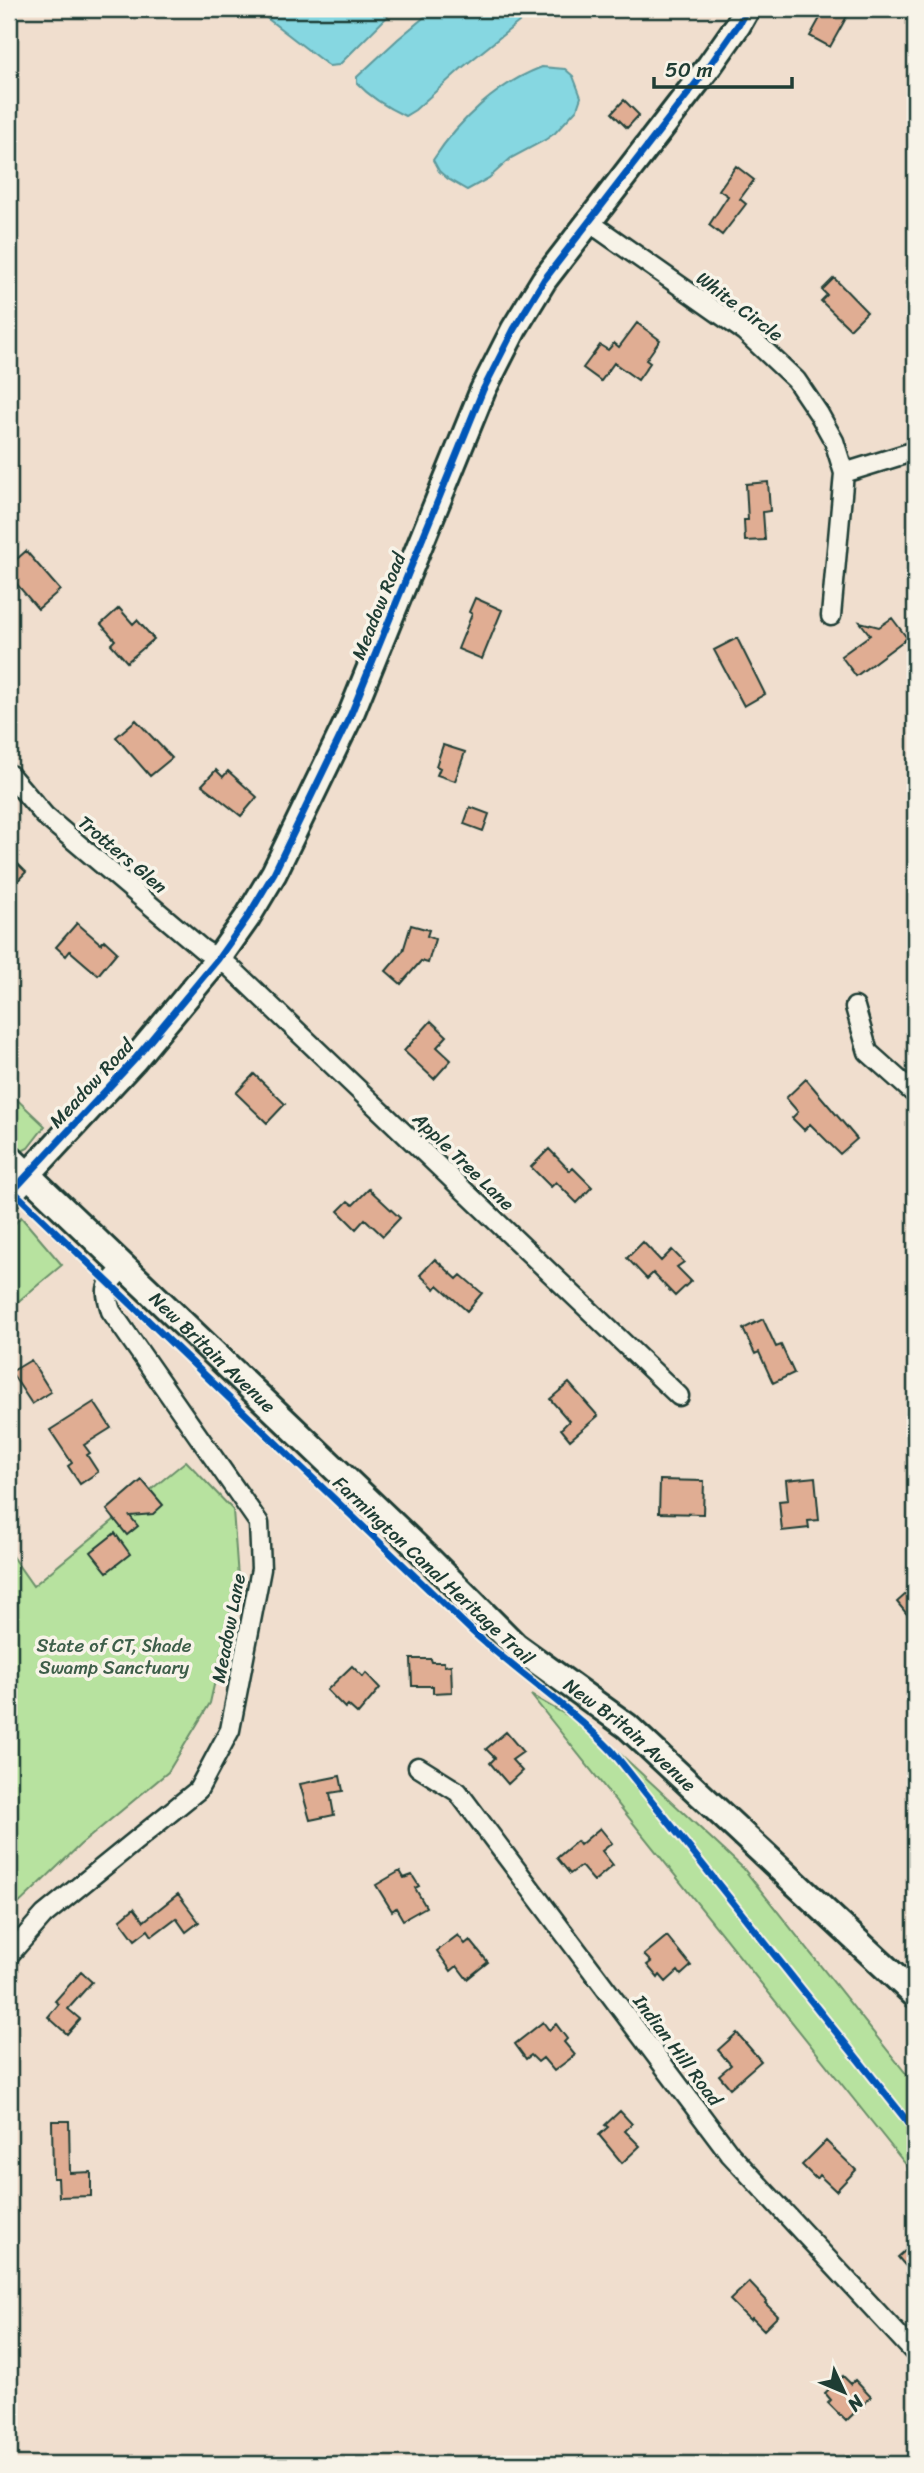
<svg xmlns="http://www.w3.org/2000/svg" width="924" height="2473" viewBox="0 0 924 2473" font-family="Sriracha,sans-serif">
<rect width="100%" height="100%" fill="#f0dece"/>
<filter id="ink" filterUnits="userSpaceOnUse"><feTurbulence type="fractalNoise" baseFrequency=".0143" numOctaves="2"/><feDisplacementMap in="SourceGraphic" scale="14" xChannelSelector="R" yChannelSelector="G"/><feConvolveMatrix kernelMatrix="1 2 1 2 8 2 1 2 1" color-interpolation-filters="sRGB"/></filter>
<g filter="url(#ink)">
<path fill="#b7e29f" stroke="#6b906a" stroke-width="2" d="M9,1092L45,1126L28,1148L22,1151L9,1139Z
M21,1217L62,1265L9,1309V1230Z
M186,1461L233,1510L238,1578L210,1703L168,1772L80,1845L9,1913V1552L33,1586Z
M531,1695L580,1723L616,1750L743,1868L915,2085V2176Z"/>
<path fill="#86d7e1" stroke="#5d999c" stroke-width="2" d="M255,9H391L387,17L339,65L329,66Z
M434,9H535L463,67L415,110L405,116C388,108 370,97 357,83V77L398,39Z
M542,67L565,69L573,76L581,97L577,109L555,133L545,140L511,158L489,178L467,190L448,179L439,171L433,160C459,120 497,84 542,67Z"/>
<path fill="#e0ad93" stroke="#1f3d34" stroke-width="2" d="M825,9H851L830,47L810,36Z
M624,100L639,115L627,128L612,113Z
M736,166L754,180L740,199L746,204L722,235L709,225L728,196L719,190Z
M834,278L867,312L850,329L821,301L827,295L822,290Z
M637,323L660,340L646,360L650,363L638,380L614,363L601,381L583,368L600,345L608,350L614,343L619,347Z
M768,482L770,511L763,512L765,540L745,541L744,520H748L746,484Z
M26,551L60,590L38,609L9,575V566Z
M475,598L502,610L482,659L458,649L472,614L469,612Z
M119,608L133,624L137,620L154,639L127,662L111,644L115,640L101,624Z
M892,618L907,638L856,676L841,656L870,635L860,622L879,627Z
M737,638L765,694L744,706L714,650Z
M136,720L172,758L150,776L116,737Z
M443,745L465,752L455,781L437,775L440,768L436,766Z
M216,770L223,777L228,771L257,797L241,816L202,785Z
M470,807L489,814L483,831L464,824Z
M9,855L26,872L9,890Z
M77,923L101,944L104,940L117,952L98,975L70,951L66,956L56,947Z
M411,925L429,930L427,936L435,939L428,963L421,961L401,984L386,971L403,951Z
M431,1021L447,1036L437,1047L451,1060L434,1079L404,1051Z
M254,1074L285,1104L267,1123L236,1093Z
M806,1079L857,1139L840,1154L810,1124L804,1130L792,1118L798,1112L786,1098Z
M549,1149L570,1171L573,1168L592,1187L577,1203L556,1182L551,1187L531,1167Z
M369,1189L400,1218L383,1236L365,1219L356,1229L338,1211L348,1201L353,1205Z
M643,1242L661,1261L672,1250L684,1262L677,1267L691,1281L675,1296L653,1273L647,1279L627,1258Z
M435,1259L457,1279L461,1275L482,1293L467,1311L438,1285L435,1289L420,1275Z
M763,1319L776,1347L781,1345L794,1373L773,1383L759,1352L755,1354L743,1329Z
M31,1360L51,1392L32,1404L11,1372Z
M569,1383L598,1416L570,1440L561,1429L569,1421L550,1399Z
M94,1402L111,1428L84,1445L90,1453L87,1455L98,1472L80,1484L68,1466L72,1463L50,1430Z
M815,1477L819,1520L808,1521L809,1528L782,1531L779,1501L788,1500L786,1480Z
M142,1480L163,1505L153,1514L130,1516L138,1526L127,1535L107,1510Z
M660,1480L704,1481L703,1514L659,1513Z
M115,1533L130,1554L107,1572L91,1552Z
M915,1586V1624L897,1602Z
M411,1659H431L432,1662H444V1666L451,1665L452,1692L433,1693V1686H412Z
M352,1666L363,1677L366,1673L380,1688L358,1714L348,1705L345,1708L327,1690Z
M506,1732L523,1752L512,1760L522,1771L508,1784L490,1763L495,1758L486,1749Z
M340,1776L343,1791L330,1793L334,1815L310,1820L300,1784Z
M600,1828L612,1843L602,1851L613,1865L594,1881L581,1866L570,1874L557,1858L577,1841L580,1845Z
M400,1871L404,1878L412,1875L419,1886L415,1888L426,1907L403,1920L396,1908L392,1911L376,1885Z
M178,1894L199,1922L186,1932L176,1918L152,1936L148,1930L135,1940L120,1920L134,1908L144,1921Z
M458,1935L465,1944L470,1940L488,1962L467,1979L457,1966L451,1971L437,1951Z
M667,1936L691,1966L681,1975L678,1971L666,1982L660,1975L658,1978L647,1965L651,1962L644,1955Z
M81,1972L92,1982L68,2009L80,2019L67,2034L48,2017L59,2004L55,2001Z
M543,2022L549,2030L556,2024L567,2039L564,2042L575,2055L554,2071L543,2058L538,2062L531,2055L526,2059L515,2044Z
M737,2033L761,2061L730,2088L719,2075L731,2065L718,2050Z
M620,2111L632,2124L625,2131L640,2146L622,2163L599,2135L608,2127L605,2125Z
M52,2121H69L70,2173L91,2172V2196L59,2197L58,2178H53Z
M826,2141L856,2170L836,2191L819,2175L816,2179L802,2165Z
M915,2242V2277L898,2257Z
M749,2282L767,2301L765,2303L778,2316L764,2330L752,2318L750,2320L730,2300Z
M843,2376L851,2384L855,2380L871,2397L846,2421L828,2403L831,2400L825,2393Z"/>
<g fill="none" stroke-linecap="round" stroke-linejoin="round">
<g stroke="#1f3d34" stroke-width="23">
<path id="street" d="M589,222L744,331L796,380L819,414L834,441L844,473L831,616
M844,473L915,451
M9,774L45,816L202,949L230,967L679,1396
M855,1007L868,1052L915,1094
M418,1767L458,1792L730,2154L915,2353
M9,1955L44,1915L198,1790L230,1730L261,1569L259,1523L111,1311C103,1285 106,1287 124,1267"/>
</g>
<g stroke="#1f3d34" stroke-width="30">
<g id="secondary">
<path id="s1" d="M9,1157L416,1546L516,1646L627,1726L915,1995"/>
<path d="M9,1195L135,1059L218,959L247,918L274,873L351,714L483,390L514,329L544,280L710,65L738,25L747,9"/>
</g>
</g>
<use href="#street" stroke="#f7f3e8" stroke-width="18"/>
<use href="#secondary" stroke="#f7f3e8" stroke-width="24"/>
<g stroke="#f7f3e8" stroke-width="11">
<path id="cycleway" d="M9,1187L473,1632C518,1673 570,1707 612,1751L915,2131
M9,1195L135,1059L218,959L247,918L274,873L351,714L483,390L514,329L544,280L710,65L738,25L747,9"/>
</g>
<use href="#cycleway" stroke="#0057b8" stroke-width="7"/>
</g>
</g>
<g text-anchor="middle" stroke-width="7" stroke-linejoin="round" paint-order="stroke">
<g font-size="19" fill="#1f3d34" stroke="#f7f3e8">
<text transform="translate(740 306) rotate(37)" y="7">White Circle</text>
<text transform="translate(378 606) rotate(-68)" y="7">Meadow Road</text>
<text transform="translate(123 854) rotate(40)" y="7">Trotters Glen</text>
<text transform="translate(91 1083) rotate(-47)" y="7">Meadow Road</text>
<text transform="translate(464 1161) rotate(44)" y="7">Apple Tree Lane</text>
<text dy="7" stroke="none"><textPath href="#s1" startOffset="282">New Britain Avenue</textPath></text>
<text transform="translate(434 1570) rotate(43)" y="7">Farmington Canal Heritage Trail</text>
<text transform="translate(228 1628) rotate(-79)" y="7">Meadow Lane</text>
<text dy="7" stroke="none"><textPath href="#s1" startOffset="849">New Britain Avenue</textPath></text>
<text transform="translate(678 2050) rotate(53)" y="7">Indian Hill Road</text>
</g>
<g font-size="19" fill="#3d5e49" stroke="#f7f3e8">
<text x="114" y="1652">State of CT, Shade<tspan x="114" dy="22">Swamp Sanctuary</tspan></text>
</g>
</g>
<rect width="924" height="2473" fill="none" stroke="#f7f3e8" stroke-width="35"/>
<rect x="18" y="18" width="889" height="2438" fill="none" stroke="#1f3d34" stroke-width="2.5" filter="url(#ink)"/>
<g transform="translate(844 2392) rotate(134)" stroke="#f7f3e8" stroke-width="5" paint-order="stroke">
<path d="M0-5L12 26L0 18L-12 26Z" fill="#1f3d34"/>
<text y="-10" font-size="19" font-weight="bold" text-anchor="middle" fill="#1f3d34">N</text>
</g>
<path d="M654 77v10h138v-10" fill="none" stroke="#1f3d34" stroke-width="3.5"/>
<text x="665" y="77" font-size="21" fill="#1f3d34" stroke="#f7f3e8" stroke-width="5" paint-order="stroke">50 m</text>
</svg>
